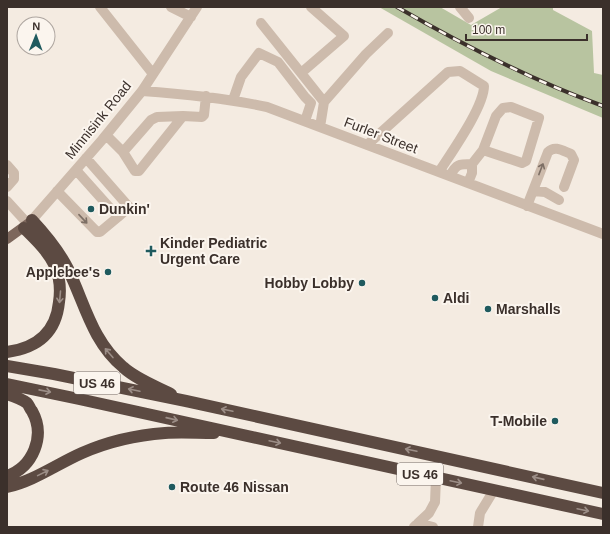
<svg xmlns="http://www.w3.org/2000/svg" width="610" height="534" viewBox="0 0 610 534" font-family="Helvetica,sans-serif">
<rect width="100%" height="100%" fill="#f4ebe1"/>
<path fill="#b8c4a0" d="M379,7H440L471,25L502,7H553V10L592,31L594,73L603,75V118L491,71Z"/>
<g fill="none" stroke-linecap="round" stroke-linejoin="round">
<path stroke="#cdbbac" stroke-width="10" d="M100,7L153,74
M171,7L191,17
M311,7L344,36L301,73L324,102
M460,7L469,18
M261,23L301,73
M142,91C184,94 226,98 267,107L603,234
M233,100L241,77L259,53L278,62L305,97L311,103L305,121
M320,127L324,102L366,54L388,33
M106,135L123,152L135,171H139L183,116L202,117L204,115L206,96
M367,145L448,72L460,71L484,86C484,107 451,153 439,172
M123,152L151,120L157,117L183,116
M86,158L129,207L118,217
M472,164L483,150L496,116L503,108L511,107L539,118L526,161L522,163L483,150
M7,165L14,173V179L7,187
M450,176C456,164 459,164 472,164V173L468,183
M57,191L97,232H100L118,217L76,170
M533,191L545,192L559,200
M7,201L28,224
M527,206L548,152C555,145 563,151 571,154L574,160L564,187
M32,220L102,140L142,91L197,7
M418,523L433,527
M414,527L429,513L435,502L436,478
M478,527L480,513L494,490"/>
<path stroke="#7d675c" stroke-width="10" d="M7,239L29,223"/>
<path stroke="#5c4a42" stroke-width="12" d="M32,220C46,235 59,251 68,269C85,304 92,341 123,367C136,379 155,386 171,394
M7,352C37,348 56,333 59,302C61,289 60,278 55,266C48,251 35,239 24,228
M7,366L54,374L186,401L603,493
M7,384L79,399L603,514
M7,394C13,396 22,399 27,403C29,405 30,409 32,411C46,436 33,467 7,476
M7,487C34,481 57,464 82,453C107,442 137,435 165,433C181,432 197,433 214,433"/>
<g stroke="#3b302b" stroke-width="4">
<path id="rail" d="M397,7C463,45 531,80 603,106"/>
</g>
<use href="#rail" stroke="#fbf5ee" stroke-width="2.5" stroke-dasharray="8" stroke-linecap="butt"/>
</g>
<defs><path id="oneway-shaft" d="M-6 0H5M1.5-3L5.5 0L1.5 3" fill="none" stroke-width="1.6" stroke-linecap="round" stroke-linejoin="round"/></defs>
<g stroke="#7d6f65">
<use href="#oneway-shaft" transform="translate(541 169) rotate(-69)"/>
<use href="#oneway-shaft" transform="translate(83 219) rotate(47)"/>
</g>
<g stroke="#9c8e87">
<use href="#oneway-shaft" transform="translate(60 297) rotate(95)"/>
<use href="#oneway-shaft" transform="translate(109 353) rotate(-131)"/>
<use href="#oneway-shaft" transform="translate(134 390) rotate(-168)"/>
<use href="#oneway-shaft" transform="translate(45 391) rotate(11)"/>
<use href="#oneway-shaft" transform="translate(227 410) rotate(-168)"/>
<use href="#oneway-shaft" transform="translate(172 419) rotate(13)"/>
<use href="#oneway-shaft" transform="translate(275 442) rotate(12)"/>
<use href="#oneway-shaft" transform="translate(411 450) rotate(-168)"/>
<use href="#oneway-shaft" transform="translate(43 473) rotate(-26)"/>
<use href="#oneway-shaft" transform="translate(538 478) rotate(-167)"/>
<use href="#oneway-shaft" transform="translate(456 482) rotate(12)"/>
<use href="#oneway-shaft" transform="translate(583 510) rotate(12)"/>
</g>
<g fill="#1f5a5e" stroke="#fbf5ee" stroke-width="1.5">
<circle cx="91" cy="209" r="4"/>
<path d="M149 245h4v4h4v4h-4v4h-4v-4h-4v-4h4z"/>
<circle cx="108" cy="272" r="4"/>
<circle cx="362" cy="283" r="4"/>
<circle cx="435" cy="298" r="4"/>
<circle cx="488" cy="309" r="4"/>
<circle cx="555" cy="421" r="4"/>
<circle cx="172" cy="487" r="4"/>
</g>
<g text-anchor="middle" stroke-width="4" stroke-linejoin="round" paint-order="stroke">
<g fill="#fbf5ee" stroke="#756b66" stroke-width="1">
<rect x="74" y="372" width="46" height="22" rx="3"/>
<rect x="397" y="463" width="46" height="22" rx="3"/>
</g>
<g font-size="13" font-weight="bold" fill="#3b302b">
<text x="97" y="388">US 46</text>
<text x="420" y="479">US 46</text>
</g>
<g font-size="14" fill="#3b302b" stroke="#fbf5ee">
<text transform="translate(98 120) rotate(-51)" y="5">Minnisink Road</text>
<text transform="translate(381 135) rotate(21)" y="5">Furler Street</text>
</g>
<g font-size="14" font-weight="bold" fill="#3b302b" stroke="#fbf5ee" text-anchor="start">
<text x="99" y="214">Dunkin'</text>
<text x="160" y="248">Kinder Pediatric<tspan x="160" dy="16">Urgent Care</tspan></text>
<text x="100" y="277" text-anchor="end">Applebee's</text>
<text x="354" y="288" text-anchor="end">Hobby Lobby</text>
<text x="443" y="303">Aldi</text>
<text x="496" y="314">Marshalls</text>
<text x="547" y="426" text-anchor="end">T-Mobile</text>
<text x="180" y="492">Route 46 Nissan</text>
</g>
</g>
<rect width="610" height="534" fill="none" stroke="#3b302b" stroke-width="16"/>
<g transform="translate(36 36) rotate(1)"><circle r="19" fill="#fbf5ee" stroke="#aea6a0"/>
<path d="M0-3L7 15L0 10L-7 15Z" fill="#1f5a5e"/>
<text y="-6" font-size="11" font-weight="bold" text-anchor="middle" fill="#3b302b">N</text>
</g>
<path d="M466 34v6h121v-6" fill="none" stroke="#3b302b" stroke-width="2"/>
<text x="472" y="34" font-size="12" fill="#3b302b" stroke="#fbf5ee" stroke-width="3" paint-order="stroke">100 m</text>
</svg>
